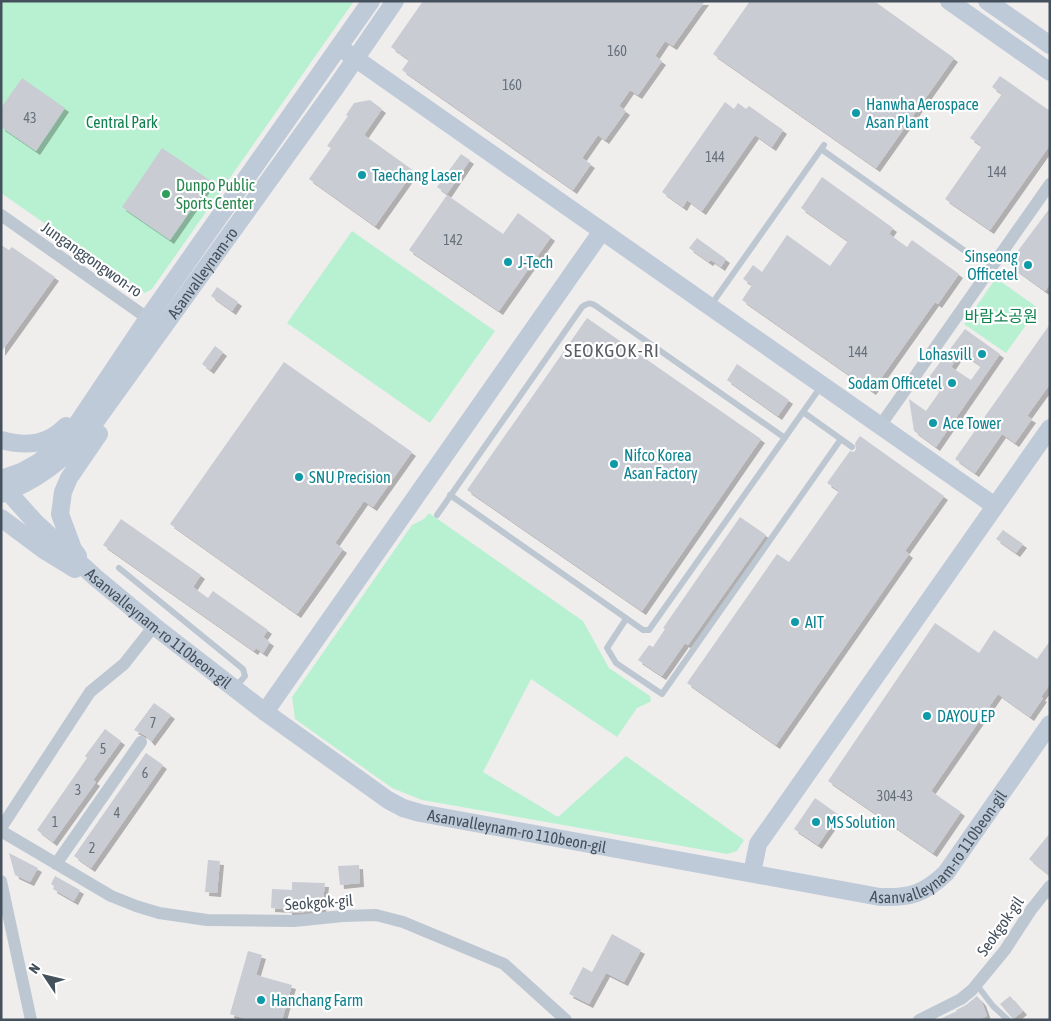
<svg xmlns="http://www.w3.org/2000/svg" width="1051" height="1021" viewBox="0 0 1051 1021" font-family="'Asap Condensed','Noto Sans KR',sans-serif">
<defs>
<filter id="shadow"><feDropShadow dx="4" dy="4" stdDeviation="0" flood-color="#0004"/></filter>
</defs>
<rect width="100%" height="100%" fill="#f0eded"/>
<path fill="#b8f1d1" d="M1,1H354L152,289L145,293L1,193Z
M352,231L495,331L430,423L287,323Z
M996,278L1038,308L1006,353L964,324Z
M429,513L583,621L609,668L650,696L651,700L650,702L637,708L617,737L531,679L483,772L558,817L626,756L744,840L737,851L727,854L422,800L392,788L295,719L292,697L412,525L424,519Z"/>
<path fill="#c9ccd3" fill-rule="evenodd" filter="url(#shadow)" d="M423,1H705L673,46L665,41L655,56L662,61L638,95L630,90L619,106L626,111L605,140L598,135L582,158L591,164L573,190L402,70L409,60L391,47Z
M750,1H874L954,58L876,168L713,54Z
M1000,76L1050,111V145L990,230L945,199L982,146L970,138L1002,94L992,87Z
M22,78L65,108L36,151L1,127V108Z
M370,100L382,109L364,135L414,171L375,226L309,179L331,148L327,146L348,116L346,115L354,103Z
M725,102L734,109L738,103L746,109L749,106L783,130L772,147L755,135L702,211L687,200L683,207L662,192Z
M162,148L211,181L170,240L122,207Z
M461,154L470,160L447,194L437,187Z
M822,177L893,228L889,234L907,247L912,240L959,274L938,304L935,302L872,391L742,300L752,285L743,279L753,265L762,272L787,235L830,266L848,241L801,208Z
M447,195L503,234L518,213L551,237L499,311L409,250Z
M1050,208V284L1045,291L1008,264Z
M697,238L726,259L721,267L711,260L709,262L689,248Z
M1,245L9,250L12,247L55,277L1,352Z
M217,287L238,302L232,311L211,296Z
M587,318L761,439L642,611L467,490Z
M1050,324V384L1027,416L1032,419L1015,443L1002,434L975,473L955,459Z
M965,329L1000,354L936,447L914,431L909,399L926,411L940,391L926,381ZM961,352L981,366L971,380L951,367Z
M215,346L223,352L210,370L202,364Z
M284,362L412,452L373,507L364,501L335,543L343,549L297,614L170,524Z
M737,364L789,400L778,416L727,380Z
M860,436L944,496L905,551L909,554L776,745L687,683L777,554L789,562L839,491L827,483L850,451L854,452L856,449L855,443Z
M740,517L766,535L688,645L685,643L662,676L638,660L649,645L653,647L665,629L663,628Z
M121,519L201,575L193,587L208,598L213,591L268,630L263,637L270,642L263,653L256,648L254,651L103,545Z
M1003,530L1023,544L1016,553L996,539Z
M935,623L979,653L994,630L1037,659L1050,641V684L1041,697L1043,698L1030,717L998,694L931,791L961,812L933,853L828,781Z
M154,703L171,715L151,742L146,736L134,730Z
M105,729L121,741L93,780L96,782L53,842L37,830L87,758L85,756Z
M146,753L163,765L91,868L74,856Z
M815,798L839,815L818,845L794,829Z
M1050,833V876L1029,859Z
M9,853L38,868L30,882L15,875Z
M208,860L220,861L217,893L205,892Z
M359,865L360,883L340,885L338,866Z
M55,876L80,890L74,901L53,889L54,886L51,884Z
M292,882L325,883L322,910L296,913L288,912V909L271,908L272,889L292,890Z
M612,934L641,950L624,982L606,973L589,1004L569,994L583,967L592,972Z
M248,951L262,955L256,975L292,985L282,1020H249L230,1014Z
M977,996L982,1002L987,1016L978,1020H938L957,1011L956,1010L966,1005Z
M1010,996L1023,1011L1013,1019L1000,1004Z"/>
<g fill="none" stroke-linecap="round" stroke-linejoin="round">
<path stroke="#bdc7d1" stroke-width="6" d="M821,149L965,251
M711,305L824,145
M803,412L852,447
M450,495L643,630H649L822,385
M437,515L582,307C588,303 590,302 596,306L785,438
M119,568L243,669L245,676L240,682
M626,619L607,648L616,663L662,694L841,439
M976,984L993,1006L1008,1020"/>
<path stroke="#bdc7d1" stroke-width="12" d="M1,215L163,329
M880,426L1050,184
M1,828L90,692L124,664L154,626
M1,831L111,896L136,906L159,913L207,920L294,921L343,916L376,915L403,922L504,964L566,1020
M56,864L141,742
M1,881L31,1020
M919,1020L961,999L972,990L1005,950L1031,910L1050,886"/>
<g stroke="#bfcad8" stroke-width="18">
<path d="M949,1L1050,72"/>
<path d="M987,1L1050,45"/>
<path d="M339,47L995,506"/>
<path d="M1,440C26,447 48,445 66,426"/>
<path d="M1,479L21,472L39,462L61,444L75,427L148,318L371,1"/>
<path id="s1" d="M1,484L36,523L96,578L154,626L265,712L388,800L403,808L420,813L880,897C910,898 924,894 946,873L1050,724"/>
<path id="s2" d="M1,494C36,481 60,462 85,436L336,87L395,1"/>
<path d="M1,518L44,550L75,569"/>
<path d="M78,556L73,549L60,514L63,492L69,478L99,434"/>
<path d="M265,712L602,231"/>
<path d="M752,873L758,844L1050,428"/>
</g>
</g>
<g fill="#0f9aa8" stroke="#fff" stroke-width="2">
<circle cx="856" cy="113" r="5"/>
<circle cx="362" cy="175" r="5"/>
<circle cx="508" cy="262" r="5"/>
<circle cx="1028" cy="265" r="5"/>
<circle cx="982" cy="354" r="5"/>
<circle cx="952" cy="383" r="5"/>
<circle cx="933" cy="423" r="5"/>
<circle cx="614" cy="464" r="5"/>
<circle cx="299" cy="477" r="5"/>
<circle cx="795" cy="622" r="5"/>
<circle cx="927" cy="716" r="5"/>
<circle cx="816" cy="822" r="5"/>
<circle cx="261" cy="1000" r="5"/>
</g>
<circle fill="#2e9e5b" stroke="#fff" stroke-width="2" cx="166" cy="194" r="5"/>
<g text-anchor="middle" stroke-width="4.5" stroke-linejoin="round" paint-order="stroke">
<g font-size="14" fill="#656f7a">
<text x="617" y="56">160</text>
<text x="512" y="90">160</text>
<text x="30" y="123">43</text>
<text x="715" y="162">144</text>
<text x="997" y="177">144</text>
<text x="453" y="245">142</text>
<text x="858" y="357">144</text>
<text x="153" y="728">7</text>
<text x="103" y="754">5</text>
<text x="145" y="778">6</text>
<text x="78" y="795">3</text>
<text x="895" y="801">304-43</text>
<text x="117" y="818">4</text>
<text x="55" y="827">1</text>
<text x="92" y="853">2</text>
</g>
<g font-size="16" fill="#0d838f" stroke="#fff" text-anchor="start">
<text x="866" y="110">Hanwha Aerospace<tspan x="866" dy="18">Asan Plant</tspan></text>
<text x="372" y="181">Taechang Laser</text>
<text x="1018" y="262" text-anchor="end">Sinseong<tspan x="1018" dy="18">Officetel</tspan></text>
<text x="518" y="268">J-Tech</text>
<text x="972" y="360" text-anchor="end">Lohasvill</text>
<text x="942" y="389" text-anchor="end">Sodam Officetel</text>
<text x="943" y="429">Ace Tower</text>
<text x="624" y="461">Nifco Korea<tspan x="624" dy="18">Asan Factory</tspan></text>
<text x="309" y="483">SNU Precision</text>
<text x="805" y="628">AIT</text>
<text x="937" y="722">DAYOU EP</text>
<text x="826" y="828">MS Solution</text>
<text x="271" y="1006">Hanchang Farm</text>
</g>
<g font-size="16" fill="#11824f" stroke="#fff">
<text x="122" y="128">Central Park</text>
<text x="1001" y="322">바람소공원</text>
</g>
<g font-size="16" fill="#27864d" stroke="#fff" text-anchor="start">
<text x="176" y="191">Dunpo Public<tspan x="176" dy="18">Sports Center</tspan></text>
</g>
<g font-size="16" fill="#44505c" stroke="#fff">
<text transform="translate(92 259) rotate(35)" y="6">Junganggongwon-ro</text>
<text dy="6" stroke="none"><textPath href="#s2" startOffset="304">Asanvalleynam-ro</textPath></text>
<text dy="6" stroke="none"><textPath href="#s1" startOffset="214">Asanvalleynam-ro 110beon-gil</textPath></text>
<text dy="6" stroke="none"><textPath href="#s1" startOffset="634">Asanvalleynam-ro 110beon-gil</textPath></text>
<text dy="6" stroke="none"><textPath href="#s1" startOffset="1084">Asanvalleynam-ro 110beon-gil</textPath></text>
<text transform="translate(319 902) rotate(-4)" y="6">Seokgok-gil</text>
<text transform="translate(1000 926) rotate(-55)" y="6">Seokgok-gil</text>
</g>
<g font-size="19" letter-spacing="1" fill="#5a5d63" stroke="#fff">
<text x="612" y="357">SEOKGOK-RI</text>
</g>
</g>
<rect width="1051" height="1021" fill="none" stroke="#44505c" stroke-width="5"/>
<g transform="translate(45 976) rotate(305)" stroke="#ffffff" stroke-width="4" paint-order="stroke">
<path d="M0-4L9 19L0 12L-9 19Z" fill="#44505c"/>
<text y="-8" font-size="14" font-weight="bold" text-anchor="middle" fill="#44505c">N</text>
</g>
</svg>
